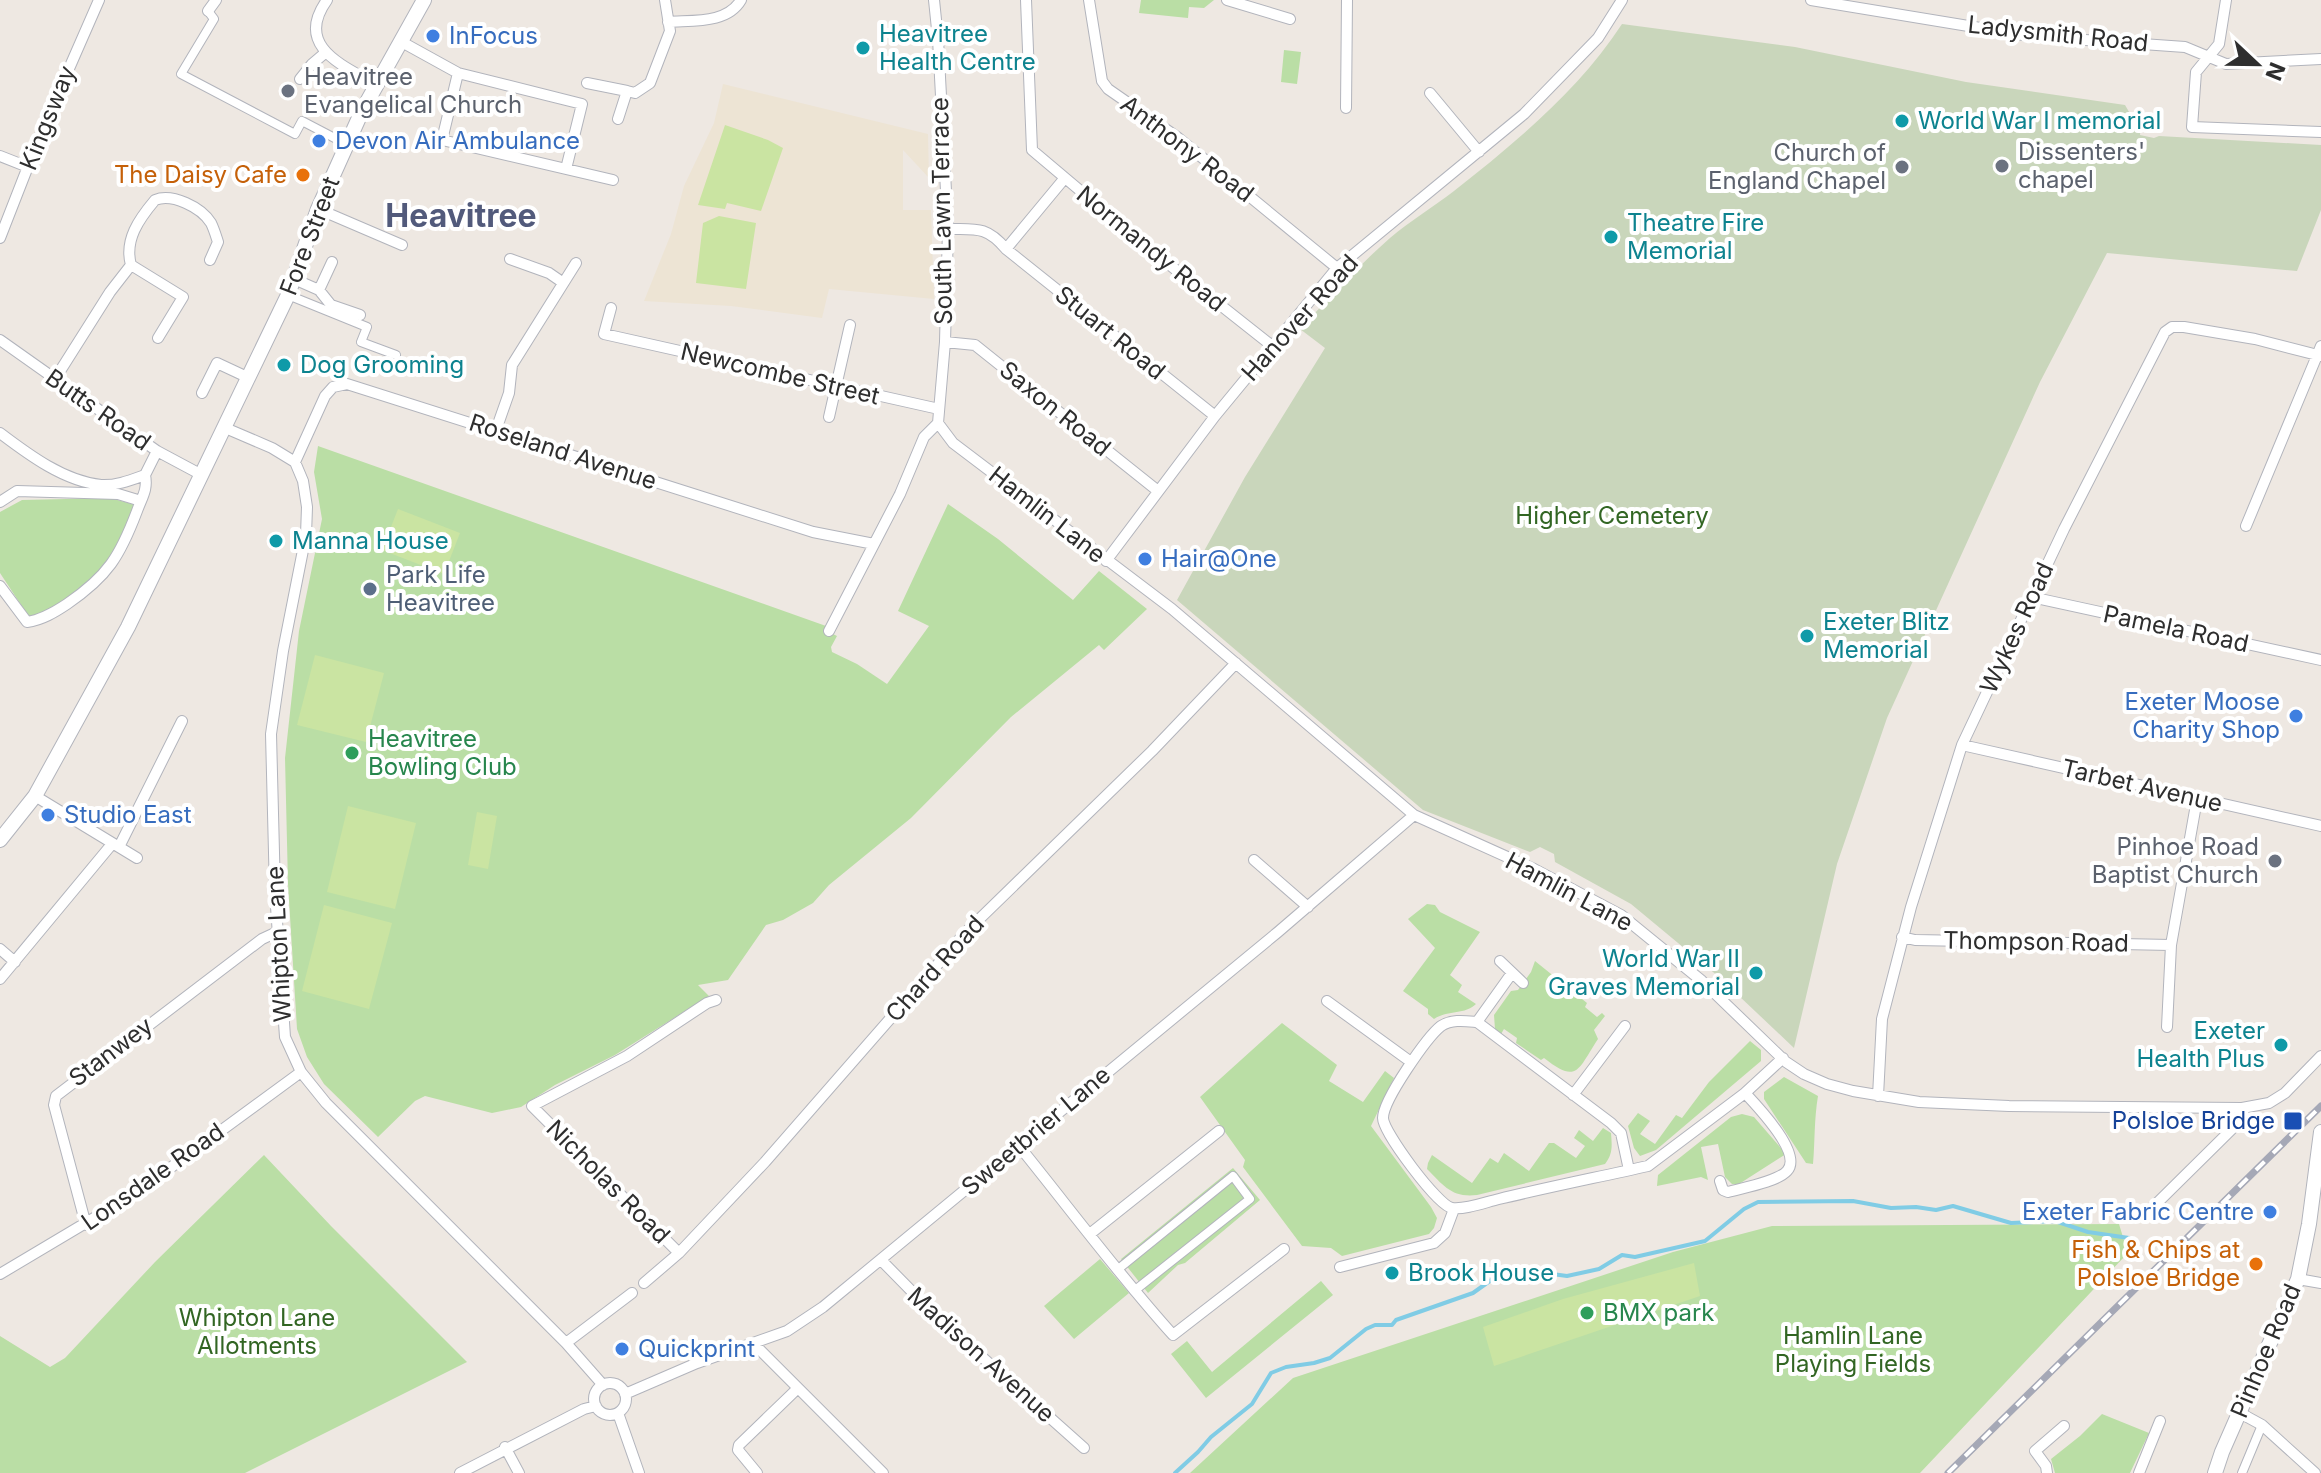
<svg xmlns="http://www.w3.org/2000/svg" width="2321" height="1473" viewBox="0 0 2321 1473" font-family="Inter,sans-serif">
<rect width="100%" height="100%" fill="#eee8e2"/>
<path fill="#ede4d4" d="M723,84L928,134L929,178L903,150V210H931L934,299L829,289L822,318L731,306L644,301L671,234L684,186L714,123Z"/>
<path fill="#badea5" d="M1141,0H1214L1204,8L1189,7L1188,18L1139,13Z
M1284,50L1301,52L1297,84L1281,82Z
M318,446L826,626L825,630L837,636L831,647L832,652L857,664L887,684L929,626L898,611L948,504L998,539L1073,600L1099,571L1147,609L1104,650L1099,645L1011,717L911,818L829,885L813,903L783,920L766,925L728,980L698,985L709,996L615,1055L555,1085L521,1107L492,1113L425,1096L415,1101L378,1137L324,1084L307,1057L297,1029L288,884L285,758L299,631L322,519L314,472Z
M110,498L136,505C122,544 92,591 53,609C46,613 37,615 29,617L0,573V512L22,500Z
M1427,904L1435,905L1440,912L1480,932L1450,975L1462,985L1458,992L1476,1004C1465,1015 1447,1010 1434,1019L1428,1014V1009L1403,991L1435,948L1408,919Z
M1535,961L1587,1003L1585,1007L1597,1017L1602,1013L1605,1016L1594,1030L1598,1039C1578,1069 1578,1085 1544,1058L1541,1060L1516,1043L1517,1038L1504,1029L1501,1034L1495,1029L1494,1015L1511,991L1518,990L1531,972Z
M1282,1023L1337,1065L1329,1081L1363,1102L1385,1071L1394,1078L1371,1126L1431,1207L1437,1218L1434,1228L1429,1234L1342,1256L1331,1248L1302,1246L1243,1167L1245,1160L1200,1097Z
M1750,1041L1761,1050V1061L1656,1150L1640,1156L1634,1148L1628,1126L1638,1113L1650,1121L1640,1134L1655,1144L1676,1115L1682,1118L1709,1082Z
M1784,1077L1818,1096C1814,1120 1815,1140 1813,1164L1806,1163L1764,1099V1092Z
M1742,1114L1754,1117L1786,1154L1739,1184H1732L1725,1177L1718,1144L1701,1147L1708,1180L1701,1177L1657,1186L1658,1175L1731,1117Z
M1603,1128L1611,1133C1612,1146 1613,1154 1605,1164L1477,1195C1452,1198 1444,1186 1427,1169L1428,1163L1432,1155L1472,1183L1490,1158L1498,1163L1504,1153L1529,1171L1549,1143H1554L1576,1158L1585,1146L1574,1138L1579,1130L1593,1141Z
M264,1155L331,1226L467,1362L245,1473H0V1336L50,1367L65,1358L155,1262Z
M1233,1168L1260,1200L1185,1263L1178,1265L1148,1293L1121,1259Z
M2119,1224L2126,1247L2125,1256L1920,1473H1190L1293,1378L1673,1252L1772,1226Z
M1100,1259L1129,1293L1074,1339L1044,1306Z
M1321,1281L1333,1295L1206,1398L1171,1354L1187,1341L1212,1372Z
M2102,1414L2149,1433L2130,1473H2055L2051,1459L2080,1436Z"/>
<path fill="#c9d6bb" d="M1622,24L1795,47L1966,82L2125,105L2132,117L2141,125L2140,135L2154,138L2159,136L2321,145V210L2297,271L2107,253L2040,382L1887,718L1837,864L1794,1048L1719,977L1631,904L1555,862L1554,854L1540,847L1530,852L1423,810L1177,600L1245,477L1325,348L1300,329C1329,298 1358,266 1390,238C1410,221 1433,207 1454,191C1516,142 1579,90 1622,24Z"/>
<path fill="#cae4a2" d="M725,125L768,140L783,148L761,211L727,203L725,209L698,205Z
M719,216L756,223L746,289L696,283L703,223Z
M398,509L460,533L444,574L382,550Z
M315,655L384,673L366,742L297,725Z
M348,806L416,823L395,909L327,892Z
M477,812L497,816L488,869L468,865Z
M324,905L392,923L369,1009L302,991Z
M1694,1263L1700,1296L1494,1366L1483,1327L1563,1299Z"/>
<g fill="none" stroke-linecap="round" stroke-linejoin="round">
<path stroke="#80cce5" stroke-width="4" d="M1175,1473L1198,1452L1211,1437L1252,1404L1271,1373L1286,1367L1314,1363L1330,1358L1366,1329L1375,1325H1392L1396,1320L1473,1293L1494,1278L1537,1272L1567,1276L1599,1269L1622,1255L1635,1257L1705,1241L1744,1209L1758,1202L1853,1201L1891,1208L1916,1207L1936,1210L1953,1206L2011,1223L2055,1221L2088,1232L2129,1238"/>
<g stroke="#b2b4bc" stroke-width="10">
<path id="pedestrian" d="M208,11L214,19L181,74L295,134L302,121L346,144
M288,295L367,327L361,342L396,355
M1117,1270L1233,1176L1250,1199L1134,1291
M2242,1473L2262,1425"/>
</g>
<g stroke="#b2b4bc" stroke-width="12">
<path id="minor" d="M327,0C294,46 342,65 375,84
M934,0L938,39L948,229L945,342L938,423
M1026,0L1032,150L1147,247L1271,345
M1089,0L1102,81L1108,89L1177,137L1337,268
M1227,0L1290,19
M1811,0L2029,36L2185,47L2226,64L2321,59
M2226,0L2219,44L2196,72L2192,127L2321,132
M208,11L216,0
M668,22C693,20 727,24 741,0
M400,41L458,73L582,104L566,169
M458,73L442,140L613,180
M300,79L312,64L325,53
M587,83L627,91
M1430,93L1479,152
M1346,108L1347,0
M618,119L627,91L635,93L650,83L670,31L665,0
M0,156L28,167
M318,209L402,245
M948,229C976,229 987,226 1006,249L1215,416
M0,238L43,128L99,0
M1006,249L1064,179
M510,259L549,273L562,282
M131,265L183,297L158,338
M294,279L319,290L331,305L360,315
M319,290L332,262
M611,308L604,334L939,409
M0,340L157,451L200,474
M945,342L975,345L1158,491
M55,379L110,292L131,265C124,240 139,219 155,200C172,193 201,207 211,223C214,229 216,236 218,242L210,260
M202,393L217,363L247,377
M829,417L850,325
M938,423L953,443L1172,609L1414,815L1534,869L1621,915L1702,981L1786,1062L1804,1074L1827,1084L1853,1091L1919,1102L2009,1106L2242,1108L2269,1103L2285,1093L2321,1056
M223,427L272,448L295,462L303,481L307,507L306,535L283,651L271,734L275,892L285,1037L301,1072L326,1103L566,1343L603,1385
M496,430L509,393L512,365L576,263
M0,433C29,455 64,481 101,485C116,486 131,480 145,475
M295,462L325,396L333,387L347,384L813,532L874,544
M0,502L17,491L118,494L141,501
M2246,526L2321,346
M1106,561L1215,416L1337,268L1524,114L1598,38L1622,0
M0,586L27,622C42,620 55,612 67,604C108,576 120,556 137,511C142,497 148,490 145,475L157,451
M2031,597L2321,660
M829,631L900,494L924,437L938,423
M1962,745L2321,826
M35,796L137,858
M119,847L182,721
M1254,860L1308,907
M1902,937L1915,940L2171,945
M0,949L15,962
M1500,961L1523,983
M0,979L112,844
M1327,1001L1411,1062
M1477,1022L1512,973
M2167,1027L2171,945L2197,799
M1573,1095L1625,1026
M1878,1096L1882,1019L1911,907L1962,745L2064,529L2165,332L2172,327H2184L2255,339L2321,356
M1019,1146C1070,1209 1118,1274 1173,1335L1284,1249
M1629,1170L1621,1133L1611,1123L1477,1022C1465,1021 1452,1019 1441,1026C1427,1037 1383,1100 1383,1118C1383,1132 1438,1206 1452,1208C1465,1210 1486,1202 1499,1199C1549,1187 1599,1177 1648,1166L1745,1093L1783,1058
M1720,1181L1723,1190L1728,1192C1742,1188 1777,1182 1787,1171C1803,1154 1758,1107 1745,1093
M2151,1209L2235,1126L2240,1118L2242,1108
M86,1225L54,1105L56,1096L262,939L277,932
M1091,1233L1219,1131
M679,1253L532,1106L627,1056L707,1003L716,1000
M881,1260L936,1316L1084,1448
M1340,1267L1434,1243L1445,1233L1454,1209
M0,1274L136,1193L301,1072
M2298,1279L2321,1283
M644,1283L679,1253L765,1162L965,933L1152,751L1236,663
M566,1343L632,1293
M753,1343L883,1473
M594 1399a16 16 0 1 1 32 0a16 16 0 1 1-32 0Z
M625,1394L697,1363L787,1331L823,1307L1278,932L1414,815
M618,1413L639,1473
M2240,1413L2262,1425L2315,1473
M505,1447L519,1473
M460,1473L584,1409L596,1406
M757,1473L738,1450L739,1445L797,1389
M2047,1473L2046,1466L2035,1451L2064,1426
M2139,1473L2160,1421"/>
</g>
<g stroke="#b2b4bc" stroke-width="16">
<path id="secondary" d="M0,840L35,796L128,627L288,295L318,209L362,111L424,0
M2215,1473L2222,1452L2298,1279L2309,1224L2321,1132"/>
</g>
<use href="#pedestrian" stroke="#fff" stroke-width="8"/>
<use href="#minor" stroke="#fff" stroke-width="10"/>
<use href="#secondary" stroke="#fff" stroke-width="14"/>
<g stroke="#a5a8b6" stroke-width="7">
<path id="rail" d="M1948,1473L2321,1106"/>
</g>
<use href="#rail" stroke="#fff" stroke-width="4" stroke-dasharray="12" stroke-linecap="butt"/>
</g>
<g fill="#3f7fe0" stroke="#fff" stroke-width="3">
<circle cx="433" cy="36" r="8"/>
<circle cx="319" cy="141" r="8"/>
<circle cx="1145" cy="559" r="8"/>
<circle cx="2296" cy="716" r="8"/>
<circle cx="48" cy="815" r="8"/>
<circle cx="2270" cy="1212" r="8"/>
<circle cx="622" cy="1349" r="8"/>
</g>
<g fill="#0f9aa8" stroke="#fff" stroke-width="3">
<circle cx="863" cy="48" r="8"/>
<circle cx="1902" cy="121" r="8"/>
<circle cx="1611" cy="237" r="8"/>
<circle cx="284" cy="365" r="8"/>
<circle cx="276" cy="541" r="8"/>
<circle cx="1807" cy="636" r="8"/>
<circle cx="1756" cy="973" r="8"/>
<circle cx="2281" cy="1045" r="8"/>
<circle cx="1392" cy="1273" r="8"/>
</g>
<g fill="#6b7280" stroke="#fff" stroke-width="3">
<circle cx="288" cy="91" r="8"/>
<circle cx="2002" cy="166" r="8"/>
<circle cx="1902" cy="167" r="8"/>
<circle cx="2275" cy="861" r="8"/>
</g>
<g fill="#e8710a" stroke="#fff" stroke-width="3">
<circle cx="303" cy="175" r="8"/>
<circle cx="2256" cy="1264" r="8"/>
</g>
<circle fill="#5c6f8a" stroke="#fff" stroke-width="3" cx="370" cy="589" r="8"/>
<g fill="#2e9e5b" stroke="#fff" stroke-width="3">
<circle cx="352" cy="753" r="8"/>
<circle cx="1587" cy="1313" r="8"/>
</g>
<rect fill="#1a4fb4" stroke="#fff" stroke-width="3" x="2283" y="1111" width="20" height="20" rx="4"/>
<g text-anchor="middle" stroke-width="8" stroke-linejoin="round" paint-order="stroke">
<g font-size="24" fill="#0d838f" stroke="#fff" text-anchor="start">
<text x="879" y="42">Heavitree<tspan x="879" dy="28">Health Centre</tspan></text>
<text x="1918" y="129">World War I memorial</text>
<text x="1627" y="231">Theatre Fire<tspan x="1627" dy="28">Memorial</tspan></text>
<text x="300" y="373">Dog Grooming</text>
<text x="292" y="549">Manna House</text>
<text x="1823" y="630">Exeter Blitz<tspan x="1823" dy="28">Memorial</tspan></text>
<text x="1740" y="967" text-anchor="end">World War II<tspan x="1740" dy="28">Graves Memorial</tspan></text>
<text x="2265" y="1039" text-anchor="end">Exeter<tspan x="2265" dy="28">Health Plus</tspan></text>
<text x="1408" y="1281">Brook House</text>
</g>
<g font-size="24" fill="#2e2e2e" stroke="#fff">
<text transform="translate(2058 34) rotate(6)" y="8">Ladysmith Road</text>
<text transform="translate(48 118) rotate(-68)" y="8">Kingsway</text>
<text transform="translate(1187 149) rotate(37)" y="8">Anthony Road</text>
<text transform="translate(942 211) rotate(-91)" y="8">South Lawn Terrace</text>
<text transform="translate(310 236) rotate(-69)" y="8">Fore Street</text>
<text transform="translate(1151 249) rotate(39)" y="8">Normandy Road</text>
<text transform="translate(1300 318) rotate(-48)" y="8">Hanover Road</text>
<text transform="translate(1110 333) rotate(39)" y="8">Stuart Road</text>
<text transform="translate(780 374) rotate(13)" y="8">Newcombe Street</text>
<text transform="translate(1055 409) rotate(39)" y="8">Saxon Road</text>
<text transform="translate(98 410) rotate(35)" y="8">Butts Road</text>
<text transform="translate(563 452) rotate(18)" y="8">Roseland Avenue</text>
<text transform="translate(1047 515) rotate(38)" y="8">Hamlin Lane</text>
<text transform="translate(2017 628) rotate(-65)" y="8">Wykes Road</text>
<text transform="translate(2176 629) rotate(12)" y="8">Pamela Road</text>
<text transform="translate(2142 786) rotate(13)" y="8">Tarbet Avenue</text>
<text transform="translate(1569 892) rotate(28)" y="8">Hamlin Lane</text>
<text transform="translate(2036 942) rotate(1)" y="8">Thompson Road</text>
<text transform="translate(279 944) rotate(-93)" y="8">Whipton Lane</text>
<text transform="translate(935 969) rotate(-48)" y="8">Chard Road</text>
<text transform="translate(111 1052) rotate(-37)" y="8">Stanwey</text>
<text transform="translate(1036 1131) rotate(-40)" y="8">Sweetbrier Lane</text>
<text transform="translate(153 1177) rotate(-35)" y="8">Lonsdale Road</text>
<text transform="translate(608 1182) rotate(45)" y="8">Nicholas Road</text>
<text transform="translate(2266 1351) rotate(-67)" y="8">Pinhoe Road</text>
<text transform="translate(981 1355) rotate(42)" y="8">Madison Avenue</text>
</g>
<g font-size="24" fill="#366cbe" stroke="#fff" text-anchor="start">
<text x="449" y="44">InFocus</text>
<text x="335" y="149">Devon Air Ambulance</text>
<text x="1161" y="567">Hair@One</text>
<text x="2280" y="710" text-anchor="end">Exeter Moose<tspan x="2280" dy="28">Charity Shop</tspan></text>
<text x="64" y="823">Studio East</text>
<text x="2254" y="1220" text-anchor="end">Exeter Fabric Centre</text>
<text x="638" y="1357">Quickprint</text>
</g>
<g font-size="24" fill="#5b616d" stroke="#fff" text-anchor="start">
<text x="304" y="85">Heavitree<tspan x="304" dy="28">Evangelical Church</tspan></text>
<text x="2018" y="160">Dissenters'<tspan x="2018" dy="28">chapel</tspan></text>
<text x="1886" y="161" text-anchor="end">Church of<tspan x="1886" dy="28">England Chapel</tspan></text>
<text x="2259" y="855" text-anchor="end">Pinhoe Road<tspan x="2259" dy="28">Baptist Church</tspan></text>
</g>
<g font-size="24" fill="#c56008" stroke="#fff" text-anchor="end">
<text x="287" y="183">The Daisy Cafe</text>
<text x="2240" y="1258">Fish &amp; Chips at<tspan x="2240" dy="28">Polsloe Bridge</tspan></text>
</g>
<g font-size="24" fill="#326623" stroke="#fff">
<text x="1612" y="524">Higher Cemetery</text>
<text x="257" y="1326">Whipton Lane<tspan x="257" dy="28">Allotments</tspan></text>
<text x="1853" y="1344">Hamlin Lane<tspan x="1853" dy="28">Playing Fields</tspan></text>
</g>
<g font-size="24" fill="#4e5e75" stroke="#fff" text-anchor="start">
<text x="386" y="583">Park Life<tspan x="386" dy="28">Heavitree</tspan></text>
</g>
<g font-size="24" fill="#27864d" stroke="#fff" text-anchor="start">
<text x="368" y="747">Heavitree<tspan x="368" dy="28">Bowling Club</tspan></text>
<text x="1603" y="1321">BMX park</text>
</g>
<g font-size="24" fill="#164399" stroke="#fff" text-anchor="end">
<text x="2275" y="1129">Polsloe Bridge</text>
</g>
<g font-size="32" font-weight="bold" fill="#525a7b" stroke="#fff">
<text x="461" y="227">Heavitree</text>
</g>
</g>
<g transform="translate(2257 64) rotate(112)" stroke="#ffffff" stroke-width="6" paint-order="stroke">
<path d="M0-6L14 30L0 20L-14 30Z" fill="#2e2e2e"/>
<text y="-12" font-size="22" font-weight="bold" text-anchor="middle" fill="#2e2e2e">N</text>
</g>
</svg>
